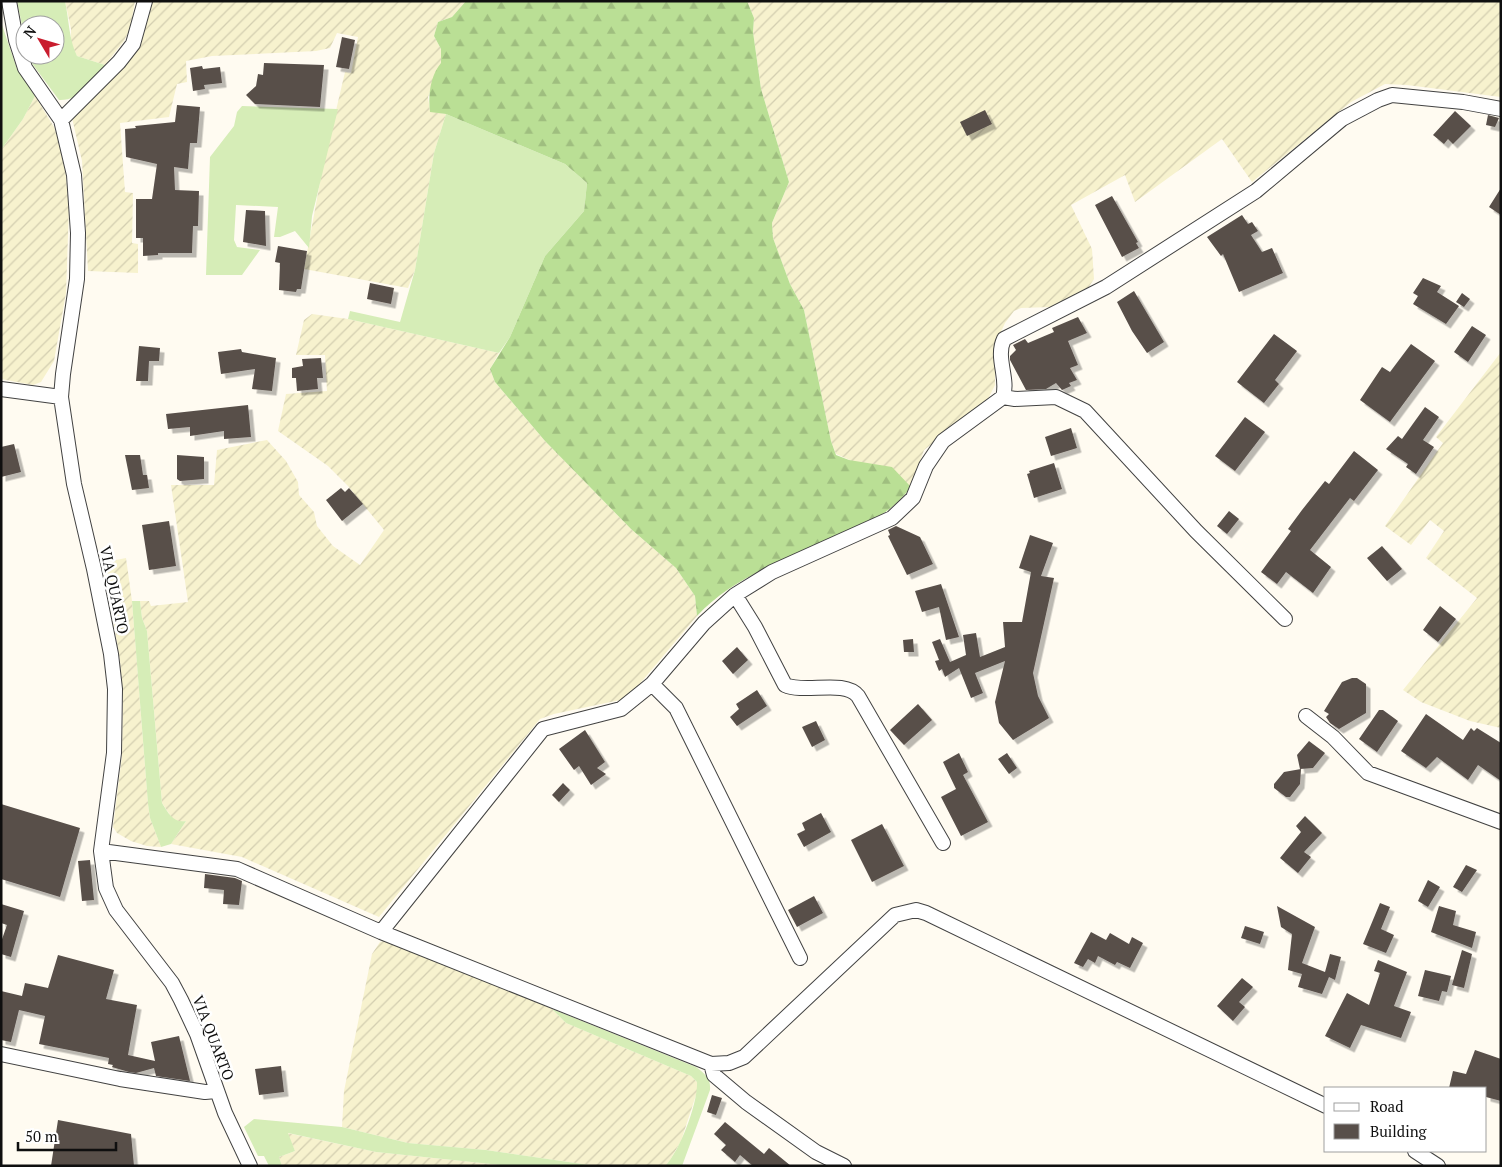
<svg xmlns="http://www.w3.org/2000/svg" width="1502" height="1167" viewBox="0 0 1502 1167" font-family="'PT Serif',serif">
<defs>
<pattern id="farmland-furrows" width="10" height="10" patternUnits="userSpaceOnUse" patternTransform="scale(1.25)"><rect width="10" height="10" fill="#f7f2ce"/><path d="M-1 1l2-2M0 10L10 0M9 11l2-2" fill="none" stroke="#d3ceb0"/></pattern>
<pattern id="forest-firs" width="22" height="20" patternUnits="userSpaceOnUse" patternTransform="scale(1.25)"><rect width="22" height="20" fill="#badf95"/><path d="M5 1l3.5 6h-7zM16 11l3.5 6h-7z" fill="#9fbe7f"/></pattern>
<filter id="shadow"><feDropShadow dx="4.5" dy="4.5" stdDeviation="0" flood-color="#0004"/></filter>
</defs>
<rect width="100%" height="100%" fill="#fffbf1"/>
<path fill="url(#farmland-furrows)" d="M65,1H135L130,29L124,41L105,65L77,56L71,44V29Z
M151,1H466L452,17L438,22L434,36L441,49V64L428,97L430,111L446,114L434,153L415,270L408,288L304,269L323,166L345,72L351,73L358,37L337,33L330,48L316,51L212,56L186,61L187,82L177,84L169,117L120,123L125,192L133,193L132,243L138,244V273L88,271L82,161L72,118L133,56L141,43Z
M747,1H936L940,3L964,1H1501V97L1407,85L1385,84L1351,102L1252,182L1222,139L1135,202L1125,175L1071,205L1092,249L1094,279L1086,291L1051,307L1021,308L1014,311L1005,323L995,345V385L988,399L924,450L911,487L836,454L831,441L804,310L790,284L773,238L772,223L789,182L761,89L753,32L754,18Z
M35,96L54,127L64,159L69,207L66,293L54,361L41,382L33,385L1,379V150L23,119Z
M312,314L348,319L499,353L490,369L495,382L545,441L631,529L676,568L695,596L697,616L637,687L620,700L554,714L540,719L379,917L242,857L171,844L186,821L178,822L172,818L162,803L147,631L142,618L140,601H149L151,606L188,602L171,485H214L217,450L267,440L286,461L298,482L299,495L314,512L317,526L333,546L360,565L384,530L348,486L328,466L278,431L286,394L327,391L325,355H296L304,320Z
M1501,352V728L1470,721L1421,702L1403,690L1477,598L1426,558L1444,531L1430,520L1411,545L1385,526L1443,443L1436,437Z
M126,558L132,601L148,804L150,818L161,847L147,846L131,841L117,833L113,827L122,756L123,698L120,661L105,569L111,561Z
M387,940L552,1009L566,1023L691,1076L697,1082V1092L681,1141L670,1160L665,1166H596L486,1150L408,1143L342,1127L344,1091L372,954L380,942Z
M287,1133L376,1152L511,1166H282L279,1157L295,1151Z"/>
<path fill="#d6edb7" d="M17,1H65C69,20 69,40 77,56L105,65C92,80 81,101 59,100L28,58V55H55V25H25V40Z
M1,22L17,69L35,96L23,119L1,150Z
M242,106L338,109L312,216L309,248L295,231L280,237H274L278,207L236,205L234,240L237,247L260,250L242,275H206L210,157L234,126L237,112Z
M446,114L565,164L587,183L584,211L545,256L510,337L499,353L348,319L350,311L400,322L415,270L434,153Z
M132,601H140L142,618L147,631L162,803C169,814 173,823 186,821L171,844L161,847L150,818L148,804Z
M552,1009L696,1067C705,1074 711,1078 710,1090L682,1166H665C680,1151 698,1103 697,1082L691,1076L566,1023Z
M254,1119L342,1127L408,1143L486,1150L596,1166H511L376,1152L288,1133L295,1151L279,1157L282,1166H269L264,1156H258L244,1127Z"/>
<path fill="url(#forest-firs)" d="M466,1H747L754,18L753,32L761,89L789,182L772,223L773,238L790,284L804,310L831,441L836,455L849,460L892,467L911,487C889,516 865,524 833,539C785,560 733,577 697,616L695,596L676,568L631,529L545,441L495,382L490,369L510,337L545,256L584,211L587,183L565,164L446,114L430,112C428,96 430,76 441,63V49L434,36L438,22L452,17Z"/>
<path fill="#584f4a" filter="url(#shadow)" d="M342,37L355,40L349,69L336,67Z
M264,63L324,65L320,107L255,104L246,95L256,86L258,74L263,75Z
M202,66L203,69L220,67L222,83L204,85L205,89L193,91L190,68Z
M177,105L200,107L197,143H190L188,169L174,167L175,190L199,191L198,226H193L192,253H158V255L143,256V238H136V199H152L157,164L126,157L125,129L136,128L135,126L175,122Z
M985,110L992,124L967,136L960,122Z
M1455,111L1471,126L1453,144L1448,139L1444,144L1433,135Z
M1488,115L1499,118L1495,127L1486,125Z
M1501,188V215L1489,207Z
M1112,196L1138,242L1136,243L1139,248L1122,257L1095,205Z
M246,210L265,211L266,246L243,242Z
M1242,215L1248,224L1252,222L1258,231L1251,235L1262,252L1272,248L1283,273L1239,292L1223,254L1221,256L1207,237Z
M278,246L307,251L301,289H297L296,292L279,290L280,263L275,262Z
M1423,278L1441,286L1437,292L1459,306L1446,324L1413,304L1418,296L1413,293Z
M370,283L394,288L391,304L367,299Z
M1134,291L1164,342L1147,353L1132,331L1117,302Z
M1462,293L1470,299L1464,307L1456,302Z
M1078,317L1087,333L1068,341L1078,365L1070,368L1077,380L1069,383L1071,386L1062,390L1056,383L1046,389L1026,390L1010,360V356L1016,350L1013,345L1025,339L1028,343L1054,332L1052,328Z
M1472,326L1486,335L1468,362L1454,352Z
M1274,334L1297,351L1275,380L1279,384L1264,403L1237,382Z
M1411,344L1435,361L1390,422L1360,400L1382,367L1390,372Z
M139,346L160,348L159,361H149L148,381H136Z
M241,349L242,352L276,358L272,391L252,389L255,369L221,374L218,352Z
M321,358L323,378H317L318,389L297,391L296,378H292V368L303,366L302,359Z
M248,405L251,437L224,439V431L190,436V427L168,429L166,414Z
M1425,407L1439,417L1423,440L1434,447L1416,474L1406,467L1408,464L1386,449L1398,436L1402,439Z
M1245,417L1265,432L1235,471L1215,456Z
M1071,428L1077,448L1051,456L1045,437Z
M14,444L21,472L1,477V447Z
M1354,451L1378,470L1354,501L1350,498L1310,550L1331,567L1313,593L1286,572L1277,584L1261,572L1291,531L1288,529L1302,510L1325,481L1329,484Z
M125,455H140L143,475H147L149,488L132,490Z
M177,455L204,457V479L180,481L177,479Z
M1054,463L1062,489L1034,498L1027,474L1030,473L1029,471Z
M341,488L345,492L349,488L363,504L342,521L326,500Z
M1229,511L1239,519L1227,534L1217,526Z
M169,521L176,566L149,570L142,525Z
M896,526L920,537L933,564L907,575L888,536L890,535L888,530Z
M1030,535L1053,543L1041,576L1054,578L1033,673L1038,696L1049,718L1013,740L999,723L995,702L1005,661L975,673L983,693L971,698L959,668L945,677L942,669L939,671L935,661L939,660L932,642L940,639L950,662L966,655L963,635L976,633L980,657L1005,647L1003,622H1022L1031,572L1019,568Z
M1382,546L1402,569L1387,581L1367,558Z
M941,584L959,637L946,640L939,607L922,612L915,591Z
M1440,606L1456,619L1438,642L1423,630Z
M913,639L914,652H904L903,640Z
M737,647L748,660L733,674L722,661Z
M1352,678H1357L1366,684V713L1339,729L1330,723L1326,717L1329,714L1324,711L1342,682Z
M757,690L767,706L737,726L730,717L739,709L736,704Z
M918,704L932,720L904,745L890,730Z
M1379,710H1383L1398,721L1377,752L1359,739Z
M1426,714L1463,740L1471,728L1474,731L1477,728L1501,743V781L1478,765L1468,780L1437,757L1426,768L1401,751Z
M816,721L825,740L812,747L802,727Z
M585,730L605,762L597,768L606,774L591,785L579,766L574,770L559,749Z
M1309,741L1325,753L1313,768L1300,769L1297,755Z
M959,753L968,772L963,775L988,822L961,836L941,797L956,789L943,762Z
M1007,753L1017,768L1009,774L998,759Z
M1301,769L1300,784L1290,797H1286L1274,788V784L1284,772Z
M563,783L570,790L559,802L552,795Z
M1,804L80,828L60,897L1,879Z
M821,813L831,832L804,847L797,834L805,830L802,823Z
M1305,816L1322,833L1304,852L1311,857L1298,873L1280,858L1301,832L1296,826Z
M882,824L904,866L872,882L851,840Z
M90,860L94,900L82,901L78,861Z
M1466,865L1477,870L1462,892L1453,887Z
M205,874L235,878L242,881L239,905L223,904L224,890L204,888Z
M1428,880L1440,887L1428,907L1418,901Z
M814,896L823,913L797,927L788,910Z
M1380,903L1390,907L1381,929L1394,935L1386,953L1363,944Z
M1,904L24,911L11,957L1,954V942L7,925L1,923Z
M1277,906L1315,927L1302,963L1325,972L1330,954L1341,957L1335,980L1329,977L1322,994L1298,987L1302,974L1288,970L1292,934L1281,927Z
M1439,906L1456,911L1453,925L1476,932L1472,948L1431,932Z
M1245,926L1264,932L1260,944L1241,938Z
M1091,932L1106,940L1110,933L1129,944L1132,937L1143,943L1130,968L1117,962L1115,965L1098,956L1095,963L1088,959L1083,967L1074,963Z
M1462,950L1472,954L1464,988L1452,985Z
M58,955L114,970L106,999L137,1005L128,1055L155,1061L151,1042L179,1036L190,1081L156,1076L154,1068L136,1073L129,1072L112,1067L113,1065L108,1064L109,1058L39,1044L45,1016L19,1010L11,1042L1,1040V991L22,996L25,983L48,988Z
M1378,960L1407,972L1394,1006L1411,1012L1401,1038L1361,1025L1350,1048L1325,1036L1347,993L1369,1005L1380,973L1374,971Z
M1425,970L1451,976L1447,992L1442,991L1439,1001L1418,996Z
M1242,978L1253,987L1239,1002L1245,1007L1233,1021L1217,1006Z
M1475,1050L1501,1059V1101L1486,1097V1088H1449L1453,1071L1466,1074Z
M281,1066L284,1092L259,1095L255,1069Z
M712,1095L722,1098L716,1115L707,1112Z
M58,1120L131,1134L134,1166H51Z
M725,1122L764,1154L769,1148L791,1166H753L740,1155L735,1162L721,1150L726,1145L714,1134Z"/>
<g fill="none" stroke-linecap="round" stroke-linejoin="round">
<g stroke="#424242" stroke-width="16">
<path id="minor" d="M9,1L16,40L25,68L61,120L74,175L78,233L77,279L63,374L61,397L74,484L94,569L111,654L115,689L114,753L101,851L106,888L116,910L172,983L181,1000L197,1034L225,1113L250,1166
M61,120L119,62L133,44L145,1
M1,389L61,397
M1003,397C1009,378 995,358 1004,339L1106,287L1256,191L1342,119L1378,100L1392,95L1463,102L1501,109
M735,595L755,627L785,685C805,694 844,679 858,696L943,843
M652,684L676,708L800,958
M1306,716L1333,737L1368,773L1501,822
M101,851L237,869L381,932L711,1064L729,1063L744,1057L895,915L916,910L926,913L1326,1106
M381,932L543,729L621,709L652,684L704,623L735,595L772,572L892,518L913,498L926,466L943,441L1003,397L1015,399L1056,397L1085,411L1196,531L1285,619
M1,1054L120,1079L205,1092L216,1091
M711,1064L714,1075L746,1102L816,1152L844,1166
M1415,1151L1438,1166"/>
</g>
<use href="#minor" stroke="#fff" stroke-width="14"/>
</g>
<g text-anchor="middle" stroke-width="5" stroke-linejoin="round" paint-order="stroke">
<g font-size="15" fill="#0f0f0f" stroke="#fff">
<text transform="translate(114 590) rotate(78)" y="5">VIA QUARTO</text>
<text transform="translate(213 1038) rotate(69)" y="5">VIA QUARTO</text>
</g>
</g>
<rect width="1502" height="1167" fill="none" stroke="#0f0f0f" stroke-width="5"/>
<rect x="1324" y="1087" width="162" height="65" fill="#ffffff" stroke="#9f9f9f"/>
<rect x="1334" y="1103" width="25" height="8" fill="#ffffff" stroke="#9f9f9f"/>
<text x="1370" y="1112" font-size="15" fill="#0f0f0f">Road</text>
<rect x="1334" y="1124" width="25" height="15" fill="#584f4a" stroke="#9f9f9f"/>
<text x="1370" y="1137" font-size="15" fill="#0f0f0f">Building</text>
<g transform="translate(40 40) rotate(308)"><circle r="24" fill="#ffffff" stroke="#9f9f9f"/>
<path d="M0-4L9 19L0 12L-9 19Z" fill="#c91d2e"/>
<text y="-8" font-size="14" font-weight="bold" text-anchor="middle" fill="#0f0f0f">N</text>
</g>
<path d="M18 1142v8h98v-8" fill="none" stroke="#0f0f0f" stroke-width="2.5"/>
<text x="25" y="1142" font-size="15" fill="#0f0f0f" stroke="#ffffff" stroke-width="4" paint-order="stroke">50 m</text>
</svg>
